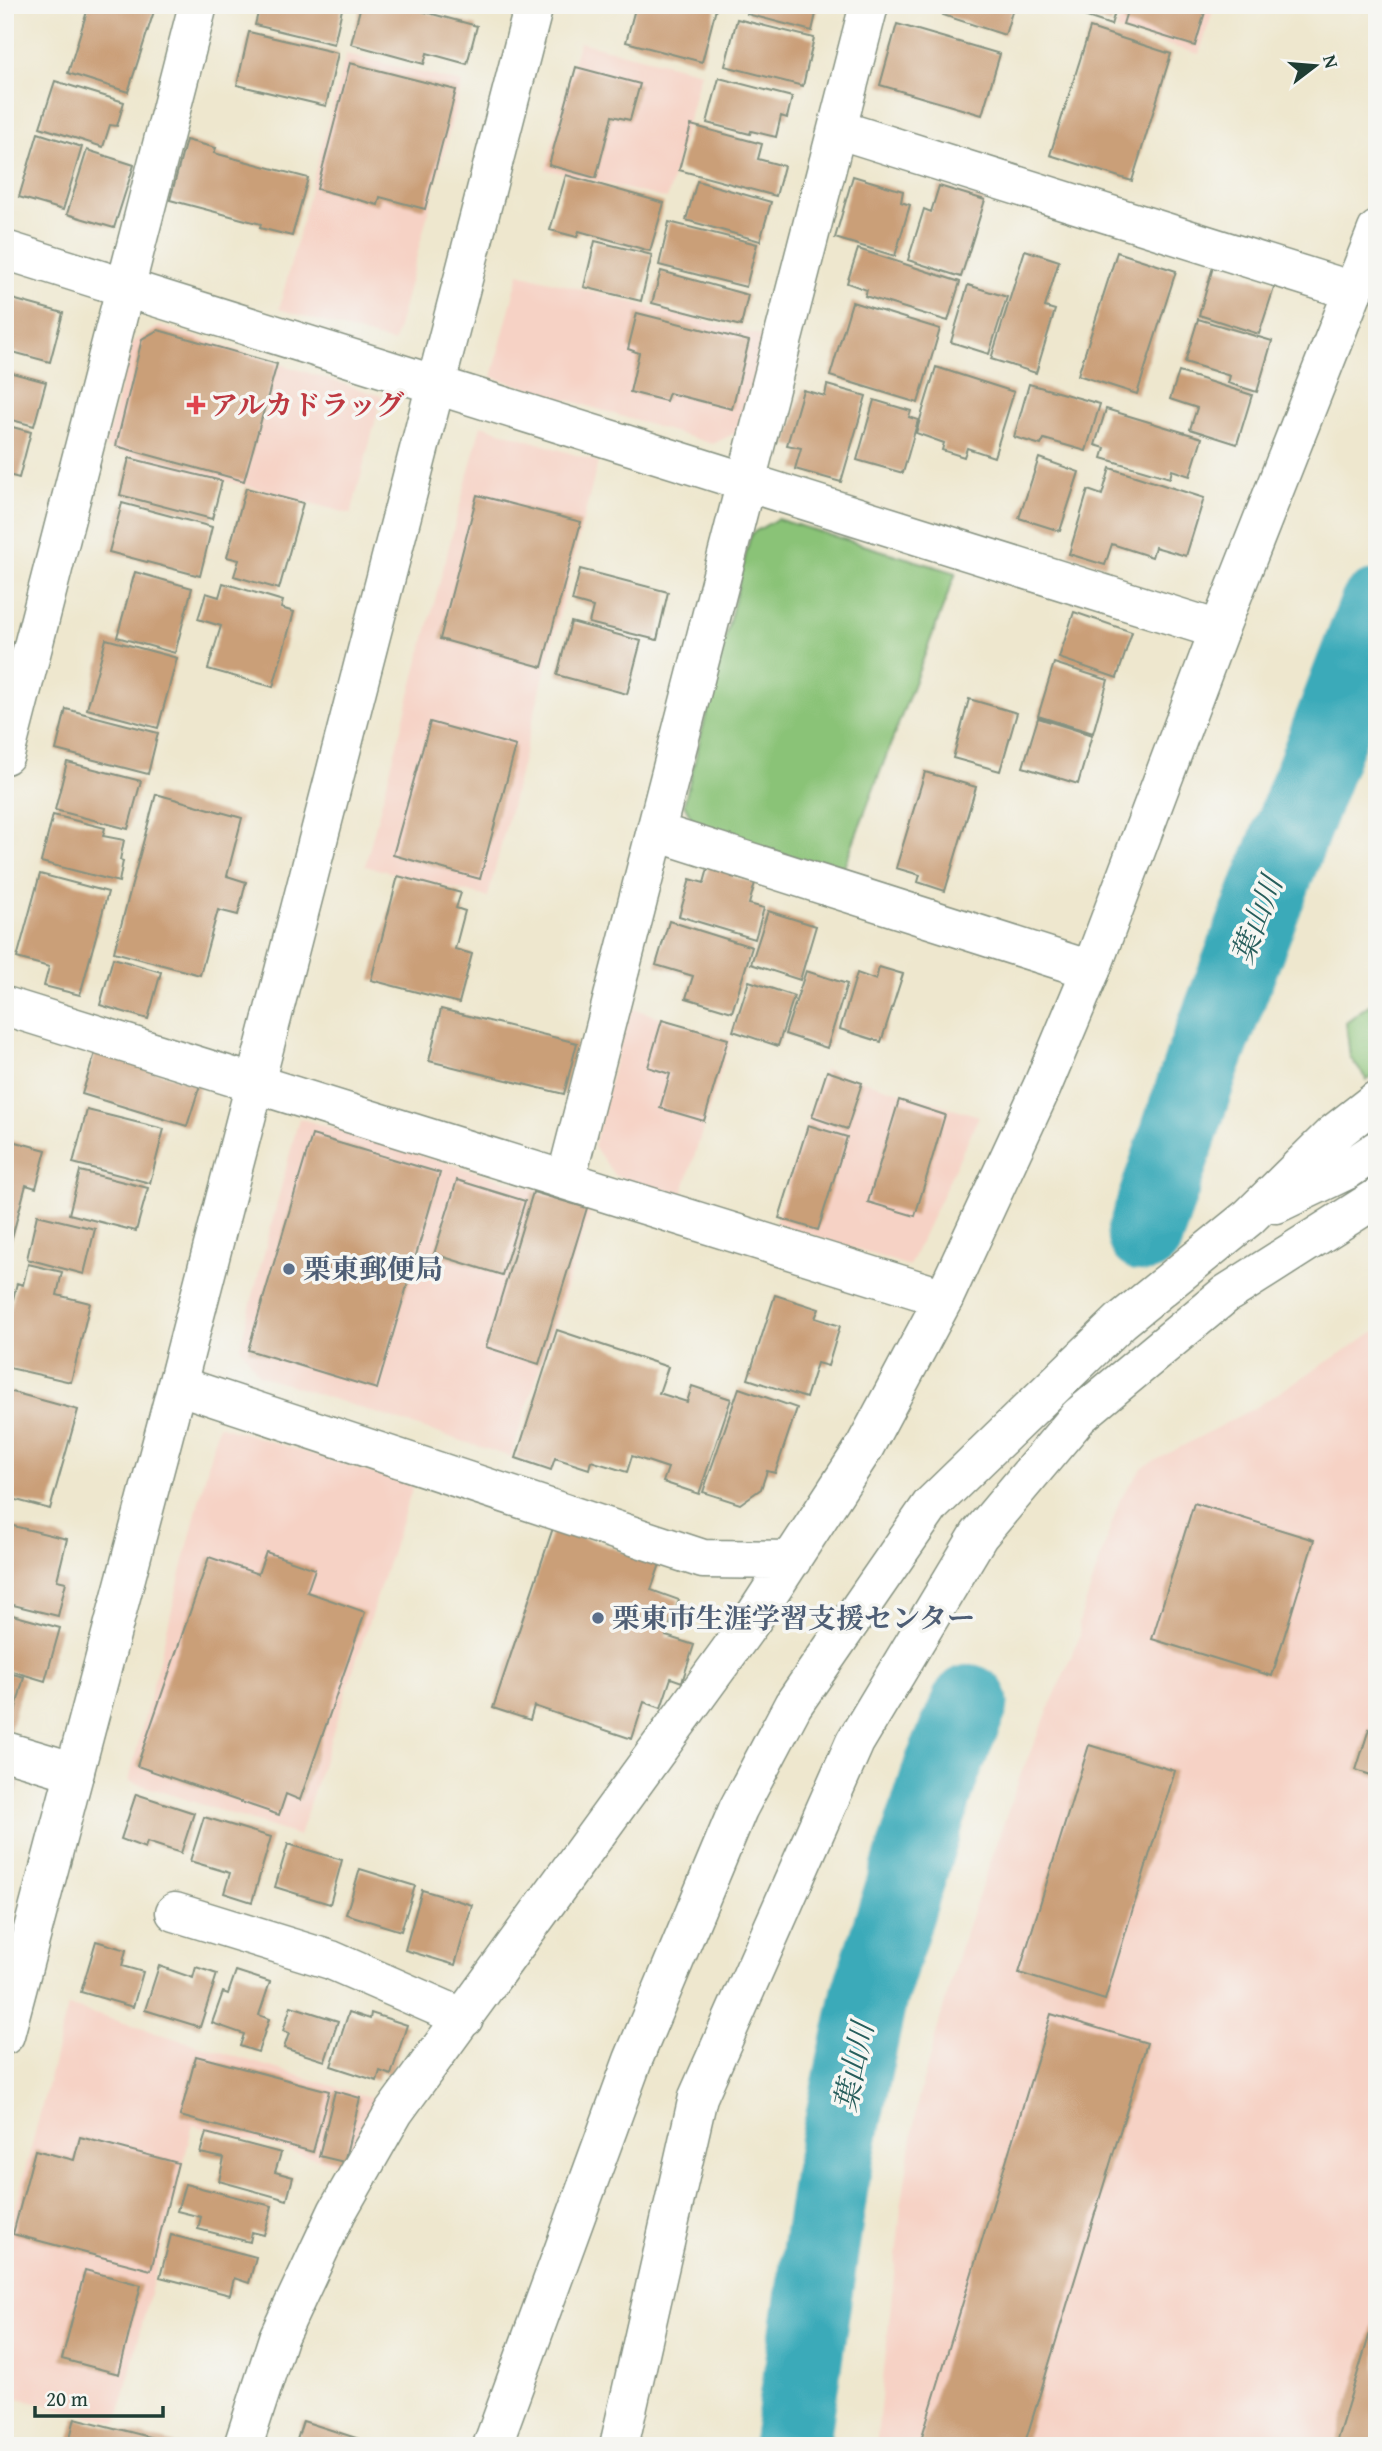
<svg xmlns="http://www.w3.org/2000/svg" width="1382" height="2451" viewBox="0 0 1382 2451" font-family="'Gentium Book Plus','Noto Serif JP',serif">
<rect width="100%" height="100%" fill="#f6f6f2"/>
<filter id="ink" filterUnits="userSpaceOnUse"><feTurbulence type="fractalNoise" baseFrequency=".0143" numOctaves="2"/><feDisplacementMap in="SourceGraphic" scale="14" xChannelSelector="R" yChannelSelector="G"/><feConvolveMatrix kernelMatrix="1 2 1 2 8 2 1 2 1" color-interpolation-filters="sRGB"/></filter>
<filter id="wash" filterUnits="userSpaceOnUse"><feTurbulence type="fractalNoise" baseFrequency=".00686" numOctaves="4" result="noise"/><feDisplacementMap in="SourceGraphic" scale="28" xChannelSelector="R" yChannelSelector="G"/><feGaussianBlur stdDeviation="1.57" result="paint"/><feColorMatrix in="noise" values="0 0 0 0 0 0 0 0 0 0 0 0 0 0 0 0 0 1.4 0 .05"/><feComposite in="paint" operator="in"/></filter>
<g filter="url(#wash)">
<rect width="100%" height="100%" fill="#eee7ce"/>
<path fill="#f6d2c5" d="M1125,5H1215L1199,54L1116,30Z
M579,42L701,72L667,199L546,169Z
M346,54L462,83L394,343L279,309Z
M519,273L766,337L741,430L713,444L492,377Z
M160,326L382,396L351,514L105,448L132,342Z
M481,425L598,462L488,897L365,866Z
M628,1007L731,1040L682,1195L615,1176L594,1146Z
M824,1069L979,1116L909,1266L775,1223Z
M299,1118L592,1207L511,1457L259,1375L240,1346Z
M1377,1330V2446H876L901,2208L918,2099L959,1952L1020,1776L1080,1636L1079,1623L1120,1499L1143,1467L1256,1407Z
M218,1425L413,1486L299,1836L129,1781Z
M68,2006L379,2100L342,2165L193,2125L117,2423L5,2395V2248Z"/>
<path fill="#d1bfbf" d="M5,1778L19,1783L5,1838Z"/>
<path fill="#8ac377" stroke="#548056" stroke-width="2" d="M777,519L956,573L840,877L700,834L684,804L751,534Z
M1377,999V1074L1367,1080L1350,1057L1346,1022Z"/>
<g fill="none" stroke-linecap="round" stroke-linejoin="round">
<path stroke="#3baab9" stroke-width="77" d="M1145,1234L1203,1061L1377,608
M791,2446L832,2173L869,1997L942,1768L970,1703"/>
</g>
<g id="blocks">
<path fill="#ca9f78" d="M89,5H156L128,92L68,73Z
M260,5H343L334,44L255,25Z
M361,5H399L477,26L467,64L427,53L424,64L351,44Z
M636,5H717L702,62L626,42Z
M749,5H818L812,31L747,14Z
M947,5H1014L1005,35L943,15Z
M1051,5H1117L1111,25Z
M1129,5H1207L1195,46L1123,24Z
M737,19L814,38L803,86L725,66Z
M897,24L1000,54L982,115L880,85Z
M1090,28L1171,54L1132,181L1050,155Z
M249,32L338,53L326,106L237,85Z
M350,63L456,90L425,209L380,197L378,205L317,189Z
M576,67L640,84L630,120L612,116L596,178L549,165Z
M719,78L792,97L787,118L781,116L776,137L751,131L750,134L707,123Z
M55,81L124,102L117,126L110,125L103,147L40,127Z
M691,125L762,144L758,159L784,166L776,196L679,170Z
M38,133L82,147L63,210L19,197Z
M186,140L216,148L214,153L308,178L292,236L260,228L261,224L170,200Z
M87,150L134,165L114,228L67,214Z
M566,175L664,203L650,251L579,231L577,237L550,230Z
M853,176L903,191L901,202L910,205L895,256L835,238Z
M697,181L771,202L760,241L686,220Z
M939,186L985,200L961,277L908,260L924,209L931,212Z
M669,222L757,244L746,287L659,265Z
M595,241L652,255L641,301L584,287Z
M858,249L960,282L948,321L865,296L867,290L847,283Z
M1025,250L1059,261L1045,307L1055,310L1036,373L991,359Z
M1117,252L1176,271L1137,394L1078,375Z
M1213,267L1275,285L1259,334L1199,315Z
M661,271L748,295L741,326L652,303Z
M968,285L1007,297L989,354L951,342Z
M5,297L63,313L50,362L5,350Z
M852,302L940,329L918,403L830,376Z
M637,313L749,341L732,409L669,393L666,401L630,392L639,353L628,349Z
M1198,319L1272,341L1257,392L1228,383L1230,376L1185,362Z
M158,330L277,364L244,481L116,446L142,339Z
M936,367L1014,392L994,457L967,448L964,457L942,450L944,443L916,433Z
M5,371L46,382L34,426L5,418Z
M1179,372L1252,395L1237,444L1190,429L1197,408L1170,399Z
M1029,384L1100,404L1086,451L1044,439L1041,445L1014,437Z
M827,385L866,396L841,482L795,469L801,448L787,445L803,390L825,396Z
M874,400L911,411L909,417L918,420L903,473L857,460Z
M1106,409L1202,438L1190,476L1172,470L1170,478L1102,458L1105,448L1095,445Z
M5,425L31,432L19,478L5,474Z
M129,458L222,481L212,519L120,495Z
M1039,458L1079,472L1060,531L1019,518Z
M1110,468L1204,498L1186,556L1155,547L1152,557L1112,544L1105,565L1069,554L1088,490L1102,495Z
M246,488L303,503L279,589L234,576L239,560L227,557Z
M477,495L581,522L542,667L440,639Z
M122,503L212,527L200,576L109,552Z
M580,569L668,592L657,640L589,623L593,607L572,601Z
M135,572L192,588L175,653L117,637Z
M223,583L283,601L281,608L294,612L273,687L208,669L221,626L198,619L206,593L219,597Z
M1074,612L1132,632L1117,678L1059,658Z
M571,622L641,641L627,694L557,675Z
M106,639L177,658L158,728L87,709Z
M1054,663L1108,680L1093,733L1038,716Z
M969,699L1017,713L1000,771L953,758Z
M66,709L158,733L148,774L56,750Z
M1038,718L1092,735L1078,784L1023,767Z
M430,722L516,746L480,879L393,855Z
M67,762L141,781L128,829L55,810Z
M925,772L976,787L945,891L918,882L920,875L896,868Z
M156,794L242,818L227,876L246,882L238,915L218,910L200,975L114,952Z
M53,815L105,828L103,836L124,840L120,860L123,861L119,882L41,862Z
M709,865L734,872L732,877L755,883L749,904L764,908L755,939L679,916L690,879L704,883Z
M40,874L108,892L80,995L44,986L49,967L17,958Z
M398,876L461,893L456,908L465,911L455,949L472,954L459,1003L371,980Z
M768,911L816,926L800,980L751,964Z
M669,921L752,947L732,1012L686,998L693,976L656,965Z
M113,958L161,972L148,1019L100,1005Z
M879,967L903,974L881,1042L840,1029L857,973L876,980Z
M806,971L847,984L827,1048L785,1034Z
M749,981L794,996L778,1046L733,1031Z
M441,1009L577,1043L564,1094L429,1061Z
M662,1020L728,1039L704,1121L660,1108L670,1074L648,1067Z
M95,1053L200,1085L187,1126L82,1094Z
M827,1071L862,1083L847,1129L812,1117Z
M899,1100L945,1115L915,1216L868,1202Z
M87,1110L164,1129L150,1183L73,1163Z
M808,1125L847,1137L818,1230L779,1218Z
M312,1135L440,1173L377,1389L248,1350Z
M5,1139L46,1150L36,1188L26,1185L11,1241L5,1240Z
M80,1171L148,1188L136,1231L69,1214Z
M457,1180L525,1201L502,1275L434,1254Z
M533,1192L587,1208L539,1364L486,1347Z
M37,1215L95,1229L84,1274L27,1259Z
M28,1264L62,1272L57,1295L90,1303L71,1382L5,1367V1331L17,1283L23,1285Z
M5,1292L11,1293L6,1310H5Z
M775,1295L819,1309L815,1318L840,1326L828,1366L817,1363L806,1398L748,1379Z
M557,1330L668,1367L659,1393L687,1402L692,1386L731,1399L699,1494L663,1482L668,1468L632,1456L627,1472L591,1461L589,1469L555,1458L551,1470L516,1458Z
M739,1388L797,1408L775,1473L767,1471L761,1489L740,1504L703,1492Z
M5,1390L78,1410L50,1509L5,1497Z
M1194,1503L1314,1540L1272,1676L1152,1639Z
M5,1524L67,1539L57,1580L66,1582L58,1616L5,1603Z
M553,1528L660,1564L651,1590L679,1600L666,1636L694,1645L682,1682L671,1678L661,1708L644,1702L632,1739L534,1706L530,1720L493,1708Z
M266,1552L315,1569L307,1592L365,1612L300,1800L286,1794L279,1815L137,1766L209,1557L258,1574Z
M5,1613L60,1628L45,1681L5,1669Z
M5,1672L24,1677L10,1731L5,1729Z
M1369,1729L1377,1731V1777L1356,1770Z
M1089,1745L1175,1771L1105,2000L1019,1973Z
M136,1794L194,1813L181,1853L147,1842L145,1848L121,1839Z
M204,1817L271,1837L252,1902L224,1893L230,1873L190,1861Z
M288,1844L342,1860L330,1904L275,1887Z
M360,1869L415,1886L401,1931L346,1914Z
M422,1890L472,1905L455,1965L405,1950Z
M96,1941L126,1950L122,1966L143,1972L133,2007L81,1992Z
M159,1966L193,1978L196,1967L217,1974L200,2027L145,2010Z
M236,1971L270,1982L259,2015L269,2019L258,2052L240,2046L244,2034L212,2023L223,1992L228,1994Z
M291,2006L338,2021L325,2061L284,2048L289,2033L283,2031Z
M349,2012L370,2019L371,2013L407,2025L391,2075L380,2071L377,2081L331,2066Z
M1051,2014L1147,2043L1024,2446H919Z
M196,2056L329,2091L313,2152L180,2116Z
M335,2091L360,2098L344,2162L319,2156Z
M206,2133L281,2153L275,2172L293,2177L287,2200L219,2181L224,2158L200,2153Z
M80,2137L178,2163L151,2270L13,2234L35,2150L74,2160Z
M185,2184L272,2206L264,2235L252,2232L250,2242L198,2229L201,2217L177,2211Z
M171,2235L256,2257L249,2283L234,2278L230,2295L160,2277Z
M85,2270L141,2285L119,2374L62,2359Z
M1376,2314L1377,2446H1335Z
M75,2418L181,2445V2446H68Z
M303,2421L378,2445V2446H295Z"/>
</g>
</g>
<g filter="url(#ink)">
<use href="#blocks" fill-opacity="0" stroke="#869281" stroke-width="2"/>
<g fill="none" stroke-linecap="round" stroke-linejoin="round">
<g stroke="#869281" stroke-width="41">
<path id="street" d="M837,129L1353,291
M5,250L1219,630
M5,755L198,5
M656,832L1091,970
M5,1006L944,1298L864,1448L752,1620L394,2112L337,2212L278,2338L243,2446
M566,1179L869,5
M177,1385L703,1559L792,1560
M5,1751L75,1772
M175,1912L331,1960L464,2018"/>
</g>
<g stroke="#869281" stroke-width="41">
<path id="secondary" d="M944,1298L1042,1087L1091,970L1219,630L1377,230
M5,2035L177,1385L534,5"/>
</g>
<g stroke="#869281" stroke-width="41">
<path id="highway" d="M1276,1204L1347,1170L1377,1150
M492,2446L633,2060L738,1809L793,1705L931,1505L1121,1321L1249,1217L1332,1135L1377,1100
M619,2446L698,2097L855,1742L979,1535L1079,1416L1226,1294L1377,1198"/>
</g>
<use href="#street" stroke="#fff" stroke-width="38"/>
<use href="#secondary" stroke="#fff" stroke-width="38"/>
<use href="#highway" stroke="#fff" stroke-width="38"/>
</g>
</g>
<path fill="#e0444e" stroke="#f6f6f2" stroke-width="2.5" d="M192.5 394.5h7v7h7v7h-7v7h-7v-7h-7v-7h7z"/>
<g fill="#5c6f8a" stroke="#f6f6f2" stroke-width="2.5">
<circle cx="289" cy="1269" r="7"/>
<circle cx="598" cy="1618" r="7"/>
</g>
<g text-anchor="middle" stroke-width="7" stroke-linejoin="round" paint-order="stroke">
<g font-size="28" font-weight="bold" fill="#be3a42" stroke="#f6f6f2" text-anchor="start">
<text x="210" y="415">アルカドラッグ</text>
</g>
<g font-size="28" font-weight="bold" fill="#4e5e75" stroke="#f6f6f2" text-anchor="start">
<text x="303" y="1279">栗東郵便局</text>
<text x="612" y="1628">栗東市生涯学習支援センター</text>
</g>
<g font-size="30" font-style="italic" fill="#275e5c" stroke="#f6f6f2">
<text transform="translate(1257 920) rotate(-69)" y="10">葉山川</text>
<text transform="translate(854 2067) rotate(-78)" y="10">葉山川</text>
</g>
</g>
<rect width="1382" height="2451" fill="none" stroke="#f6f6f2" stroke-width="28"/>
<g transform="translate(1315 66) rotate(74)" stroke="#f6f6f2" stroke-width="5" paint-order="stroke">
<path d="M0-5L12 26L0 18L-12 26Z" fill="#1f3d34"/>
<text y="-10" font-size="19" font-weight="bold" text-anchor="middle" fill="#1f3d34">N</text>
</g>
<path d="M35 2406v10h128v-10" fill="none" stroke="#1f3d34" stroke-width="3.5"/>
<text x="46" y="2406" font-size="21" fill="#1f3d34" stroke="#f6f6f2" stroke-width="5" paint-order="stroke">20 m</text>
</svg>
